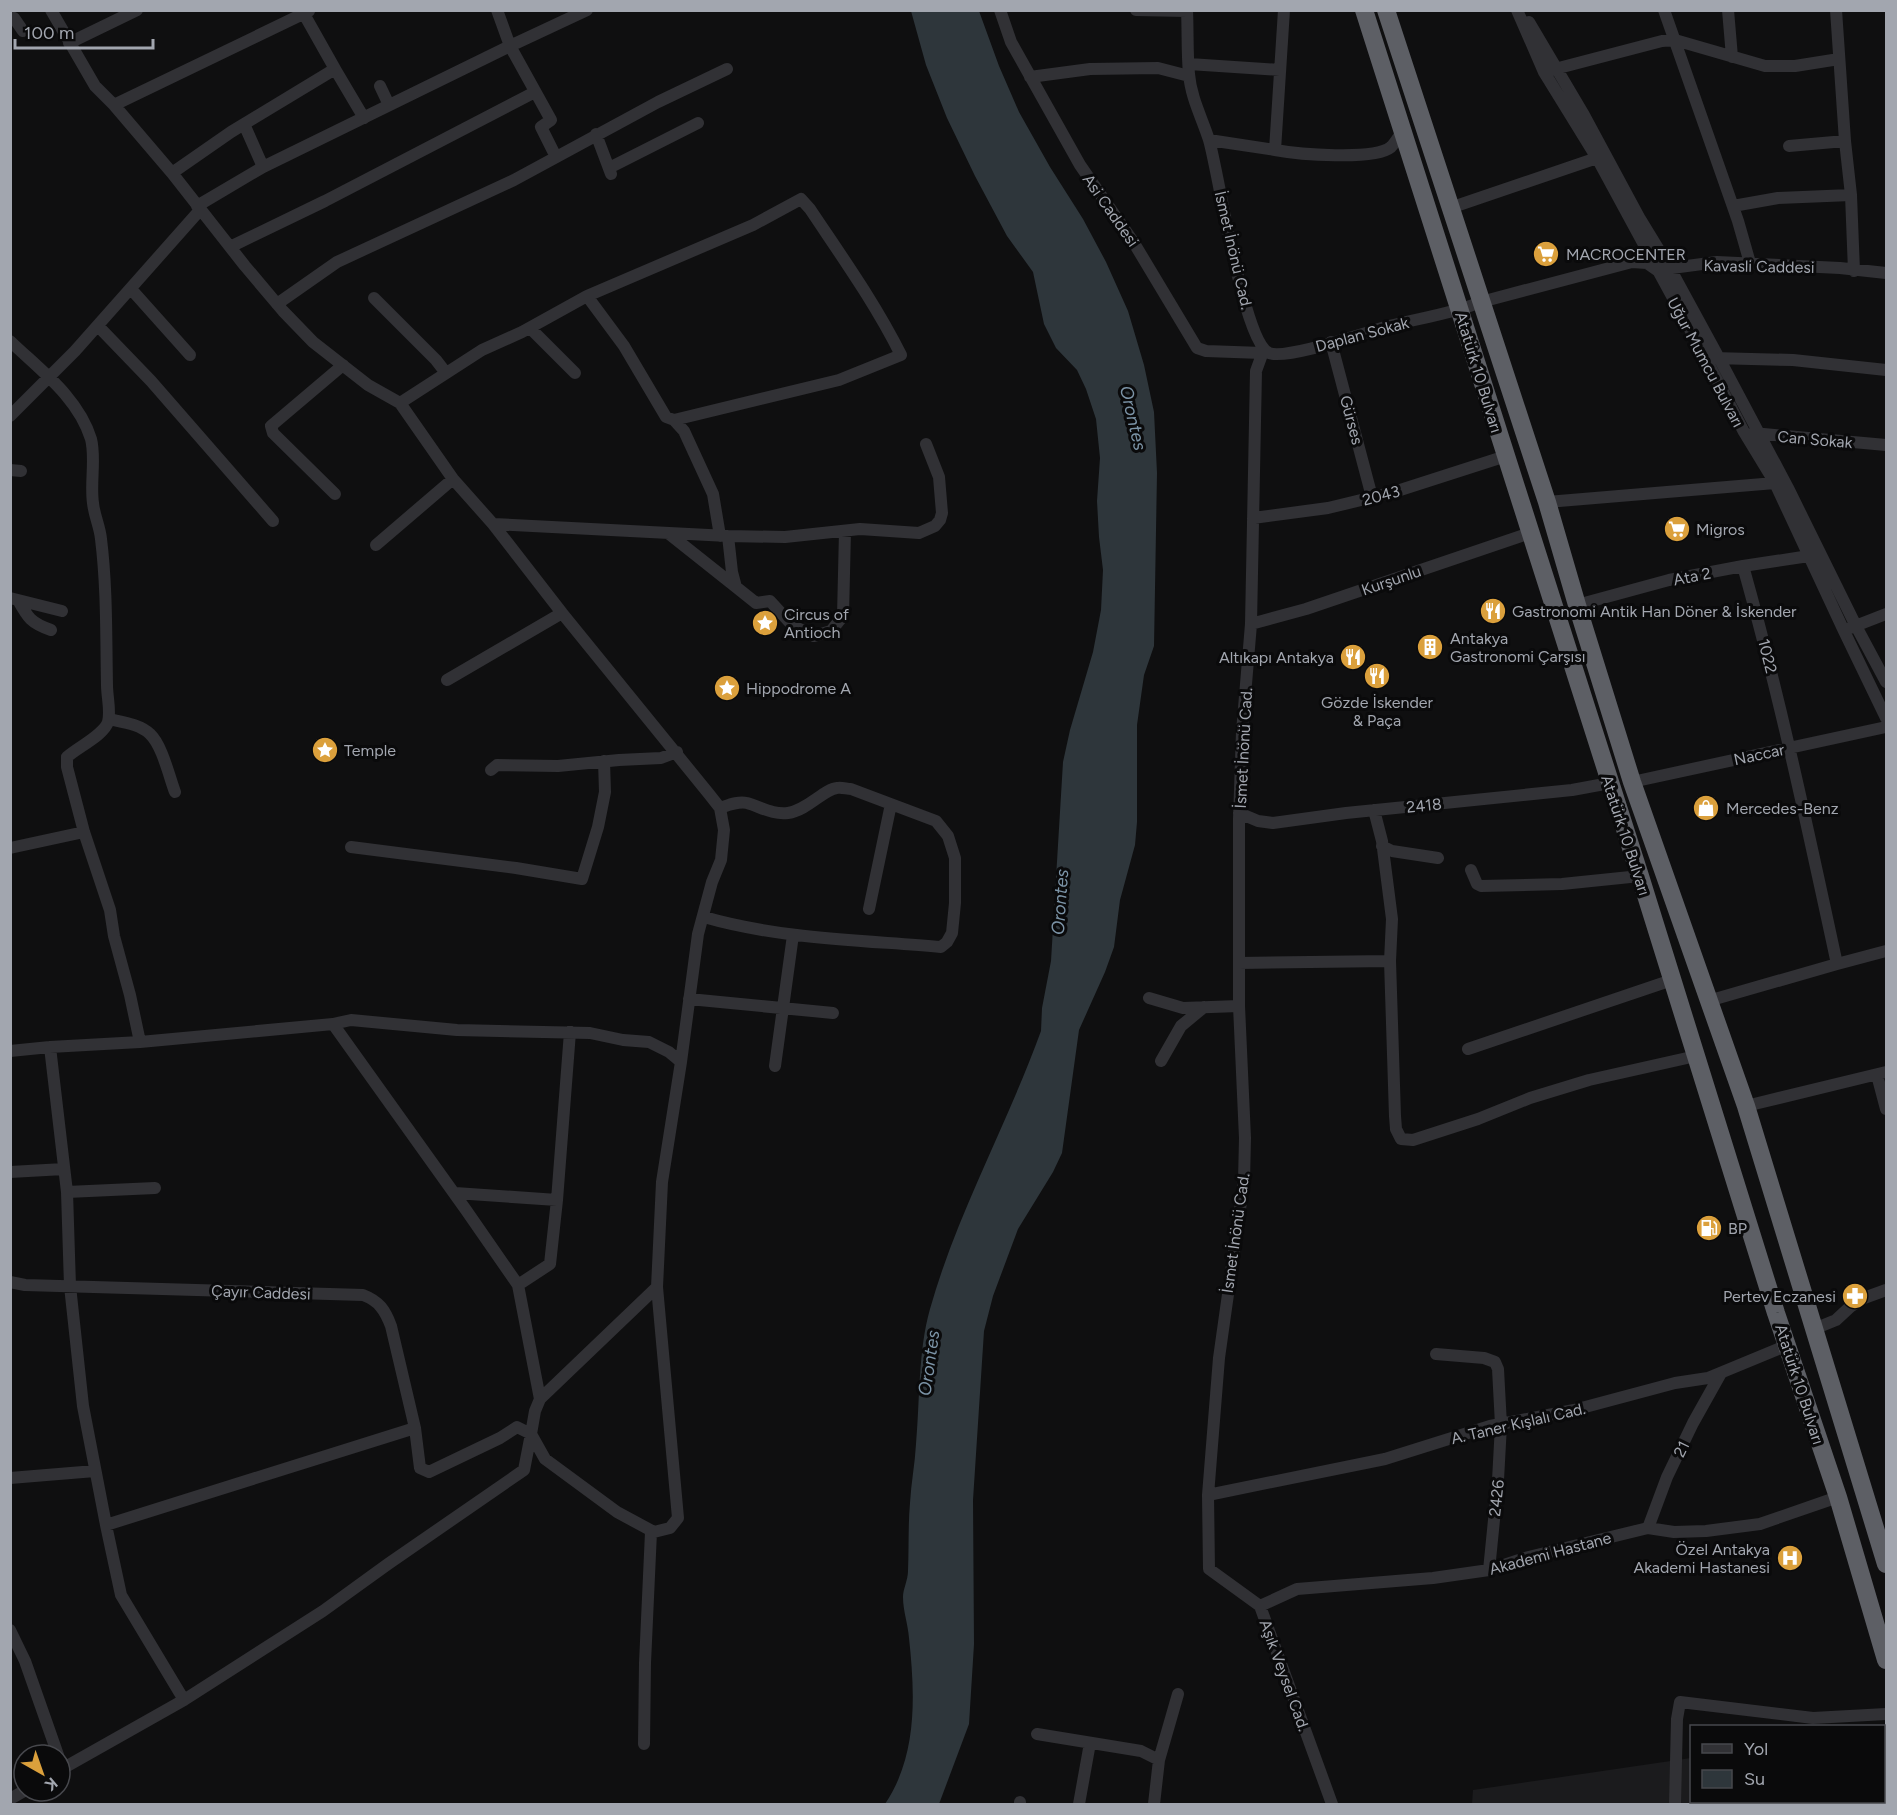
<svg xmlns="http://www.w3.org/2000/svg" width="1897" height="1815" viewBox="0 0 1897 1815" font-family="Figtree,sans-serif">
<rect width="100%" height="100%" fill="#0f0f10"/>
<path fill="#1b1b1d" d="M1884,1729H1886V1804H1472L1473,1790L1691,1758L1692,1802H1884Z"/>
<path fill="#2e363b" d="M911,11H979L999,66L1019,112L1050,167L1083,219L1106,262L1128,311L1144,365L1154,412L1157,473L1154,646L1144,675L1137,725V822L1135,845L1120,900L1114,947L1105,972L1079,1030L1062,1153L1053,1172L1018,1229L993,1296L984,1331L973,1500L974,1644L969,1724L939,1804H885C918,1755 915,1694 909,1638C908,1624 903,1611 903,1597C903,1589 908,1580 908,1571C909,1548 908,1525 910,1503C911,1483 915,1464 916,1444C920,1401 918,1351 930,1309C957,1213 1007,1125 1041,1031L1042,1008L1051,961L1063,762L1070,730L1093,652L1101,610L1103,570L1099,537L1097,501L1100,458L1096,419L1086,389L1077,370L1056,348L1044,324L1033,272L1007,236L975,176L947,118L926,65Z"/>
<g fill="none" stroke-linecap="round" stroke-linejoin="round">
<path stroke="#313135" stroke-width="12" d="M497,10L510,46L551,120L541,127L556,157
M1000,10L1011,42L1080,165L1134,243L1197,348L1206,351L1262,353
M1136,10L1187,11
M1187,10C1188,32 1187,53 1189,74C1191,98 1202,118 1209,140C1219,174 1243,341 1269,353C1287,360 1367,332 1389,326C1420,318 1451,314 1481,302L1632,262L1647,263L1657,270L1717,262L1840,268L1886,273
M1284,10L1275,150C1297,154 1374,161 1391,147C1395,143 1399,136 1402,132
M1517,10L1544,72L1597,158L1705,357L1744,432L1775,483L1844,631L1886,718
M1664,10L1738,221L1750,263
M1728,10L1732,57
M1836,10L1845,141L1851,195L1854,271
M10,16L14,18L23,31
M1529,22L1584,115L1640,219L1670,268L1719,358L1788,488L1856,626L1886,682
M69,43L137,10
M1189,64L1280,70
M335,69L364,118
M1551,70L1662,41L1675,40L1765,66H1795L1839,59
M1030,77L1090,69L1158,68L1189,76
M380,86L389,105
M114,105L309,11
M244,124L263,167
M596,134L611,174
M1209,140L1275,150
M1789,146L1845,141
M609,168L698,123
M172,173L231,132L335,69L304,14
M197,206L263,167L510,46L587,10
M1733,206L1778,198L1851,195
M1450,208L1597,158
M230,247L325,201L535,92
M131,289L190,355
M587,296L624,346L666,417L674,420L684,431L713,494L720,536
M374,298L436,360L446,373
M277,304L337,262L514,180L658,102L727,69
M98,326L151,381L273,521
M530,328L575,373
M10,341C40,370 78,397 91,439C96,458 90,483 93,503C94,515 100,527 101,539C107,588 106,636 107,685C107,697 111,711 108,722C104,735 78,747 67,757V767L84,832L110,910L114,936L130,995L140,1042
M1331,342L1372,497
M1264,349L1256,371L1251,624L1242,732L1239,819V1006L1245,1138L1244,1181L1219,1358L1208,1495L1209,1569L1260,1606L1332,1804
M1713,358L1793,360L1886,370
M400,403L482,350L522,332L587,296L753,225L801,199L810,209C842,257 875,303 901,355L839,380L674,420
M10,416L75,351L200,210
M1753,433L1886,445
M10,470L21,471
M335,494L273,433L271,426L343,365
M1547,502L1775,483
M1253,518L1328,508L1394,492L1506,456
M493,524L728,536L785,537L860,529L919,533L935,526L940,520L942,513L939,477L926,444
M668,533L736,587
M728,536L732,572L736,587L756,603L770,601L793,626L814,636L831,631L843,616L845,531
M376,545L453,479
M1743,566C1780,697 1808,830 1837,964
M10,598L62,611
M18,600C28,618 31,623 51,630
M1577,605L1669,580L1743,566L1809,556
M1251,624L1306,609L1530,533
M1850,628L1886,614
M447,680L562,613
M109,719C122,722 140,724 150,734C162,745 169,776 175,792
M491,770L497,765L558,766L619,760L661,758L677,752
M1632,782L1886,727
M1374,810L1382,841L1392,919L1390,961L1395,1116L1396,1129L1401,1139L1413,1140L1478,1119L1530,1098L1589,1080L1696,1056
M1239,813L1258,821L1273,823L1346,813L1572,790L1610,783
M1382,846L1392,851L1438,858
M351,847L516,868L582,879L598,827L605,792L604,761
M10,848L84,832
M1471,870L1477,884L1481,886L1562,884L1640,876
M869,909L891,804
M704,917C780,939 862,940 941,947L947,942L952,933L955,903V858L948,836L936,821L851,789C847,789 841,787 837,788C824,789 808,810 788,813C773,815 761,807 747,803C738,801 729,805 720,808
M1239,963L1390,961
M1149,998L1183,1008L1239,1006
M689,999L833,1013
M1708,1001L1837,964L1886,951
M333,1024L466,1210L518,1285L540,1399
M50,1047L67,1192L70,1286L83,1406L106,1525L121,1595L184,1700
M1468,1049L1672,980
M10,1051L50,1047L140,1042L333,1024L351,1020L457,1030L590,1033L623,1040L649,1042L669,1052L681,1062L698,934L712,882L721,860L724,830L720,808L709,794L562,613L493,524L453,479L400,403L368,385L313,342L283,311L245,266L172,173L114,105L95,86L51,10
M1161,1061L1181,1026L1204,1007
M775,1066L793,935
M1877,1075L1886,1109
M1746,1106L1886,1072
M10,1172L64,1169
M67,1192L155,1188
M455,1193L557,1200
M10,1282L25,1285L363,1295C379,1301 385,1310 391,1326L415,1428L420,1468L429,1472L500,1438L517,1427L531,1434L524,1470L388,1564L323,1611L184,1700L60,1770
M518,1285L550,1264L557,1200L570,1032
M657,1287L540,1399L535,1411L531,1434L545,1459L617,1512L654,1532L670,1528L678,1518L657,1287L662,1182L681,1062
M1814,1329L1836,1320L1850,1307L1864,1298L1886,1290
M1436,1354L1484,1358L1495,1362L1498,1369L1501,1425L1498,1480L1489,1570
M10,1478L95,1471
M1208,1495L1385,1459L1490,1426L1574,1410L1675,1383L1708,1378L1788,1345
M106,1525L415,1428
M1648,1528L1667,1477L1693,1423L1721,1373
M1260,1606L1297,1589L1433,1578L1489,1570L1525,1558L1648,1528L1674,1532L1706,1531L1760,1524L1838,1497
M10,1630L25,1661L58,1755
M1037,1734L1141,1751L1159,1760L1154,1804
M644,1744L645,1663L651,1532
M1159,1760L1178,1694
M10,1799L24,1791
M1020,1804V1802
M1079,1804L1090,1743
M1675,1804L1677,1719L1680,1702L1813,1718L1886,1714"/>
<path stroke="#5d5f65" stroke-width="18" d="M1364,10L1640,876L1776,1313L1838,1497L1886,1660
M1386,10L1547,502L1577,605L1632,782L1746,1106L1886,1564"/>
</g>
<defs>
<g id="supermarket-disc" transform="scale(1.35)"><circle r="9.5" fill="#dba03c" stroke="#0a0a0b"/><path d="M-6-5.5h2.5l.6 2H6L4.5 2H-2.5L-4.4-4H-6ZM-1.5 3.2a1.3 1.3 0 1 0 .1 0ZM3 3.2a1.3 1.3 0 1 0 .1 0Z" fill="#fff"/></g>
<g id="restaurant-disc" transform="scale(1.35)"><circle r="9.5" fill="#dba03c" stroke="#0a0a0b"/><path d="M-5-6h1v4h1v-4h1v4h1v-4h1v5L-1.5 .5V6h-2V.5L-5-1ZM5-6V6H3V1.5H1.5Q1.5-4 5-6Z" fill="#fff"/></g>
<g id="sight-disc" transform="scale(1.35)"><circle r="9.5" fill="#dba03c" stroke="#0a0a0b"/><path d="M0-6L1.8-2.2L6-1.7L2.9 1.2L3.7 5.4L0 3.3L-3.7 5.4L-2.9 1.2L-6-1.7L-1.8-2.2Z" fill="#fff"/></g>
<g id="building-disc" transform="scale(1.35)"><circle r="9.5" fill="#dba03c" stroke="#0a0a0b"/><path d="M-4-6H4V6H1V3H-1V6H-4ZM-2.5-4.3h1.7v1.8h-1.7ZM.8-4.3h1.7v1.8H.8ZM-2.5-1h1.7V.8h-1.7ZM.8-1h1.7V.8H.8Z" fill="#fff"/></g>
<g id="shop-disc" transform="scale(1.35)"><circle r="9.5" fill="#dba03c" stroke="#0a0a0b"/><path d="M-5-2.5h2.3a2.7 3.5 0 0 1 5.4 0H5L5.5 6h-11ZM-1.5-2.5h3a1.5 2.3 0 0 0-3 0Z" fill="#fff"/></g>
<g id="fuel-disc" transform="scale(1.35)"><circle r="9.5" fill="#dba03c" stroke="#0a0a0b"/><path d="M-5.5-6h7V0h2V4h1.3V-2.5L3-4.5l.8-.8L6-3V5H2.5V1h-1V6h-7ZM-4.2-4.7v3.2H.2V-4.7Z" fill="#fff"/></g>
<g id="pharmacy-disc" transform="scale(1.35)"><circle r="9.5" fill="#dba03c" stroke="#0a0a0b"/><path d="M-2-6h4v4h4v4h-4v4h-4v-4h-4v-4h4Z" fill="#fff"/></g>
<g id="hospital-disc" transform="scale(1.35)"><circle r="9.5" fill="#dba03c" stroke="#0a0a0b"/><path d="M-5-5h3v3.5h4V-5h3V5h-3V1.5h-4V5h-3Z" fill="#fff"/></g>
</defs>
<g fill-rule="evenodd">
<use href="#supermarket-disc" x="1546" y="254"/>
<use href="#supermarket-disc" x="1677" y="529"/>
<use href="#restaurant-disc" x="1493" y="611"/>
<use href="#sight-disc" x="765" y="623"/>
<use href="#building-disc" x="1430" y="647"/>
<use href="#restaurant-disc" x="1353" y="657"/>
<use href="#restaurant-disc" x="1377" y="676"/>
<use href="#sight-disc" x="727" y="688"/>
<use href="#sight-disc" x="325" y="750"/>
<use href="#shop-disc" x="1706" y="808"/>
<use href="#fuel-disc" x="1709" y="1228"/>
<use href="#pharmacy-disc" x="1855" y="1296"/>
<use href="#hospital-disc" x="1790" y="1558"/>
</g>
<g text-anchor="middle" stroke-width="6" stroke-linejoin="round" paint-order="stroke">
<g font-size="16" fill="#a2a6af" stroke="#0a0a0b">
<text transform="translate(1111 210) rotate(55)" y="6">Asi Caddesi</text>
<text transform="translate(1234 250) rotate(77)" y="6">İsmet İnönü Cad.</text>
<text transform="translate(1759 266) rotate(1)" y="6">Kavasli Caddesi</text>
<text transform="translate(1362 334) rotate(-15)" y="6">Daplan Sokak</text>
<text transform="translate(1706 362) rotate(62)" y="6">Uğur Mumcu Bulvarı</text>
<text transform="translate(1479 372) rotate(73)" y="6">Atatürk 10 Bulvarı</text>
<text transform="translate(1352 420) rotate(75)" y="6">Gürses</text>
<text transform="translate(1815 439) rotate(5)" y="6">Can Sokak</text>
<text transform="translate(1381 495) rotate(-15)" y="6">2043</text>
<text transform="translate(1692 576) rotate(-11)" y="6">Ata 2</text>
<text transform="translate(1391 580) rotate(-19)" y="6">Kurşunlu</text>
<text transform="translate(1768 656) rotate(76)" y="6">1022</text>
<text transform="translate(1243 748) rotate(-87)" y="6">İsmet İnönü Cad.</text>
<text transform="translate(1759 754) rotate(-12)" y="6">Naccar</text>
<text transform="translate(1424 805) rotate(-6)" y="6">2418</text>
<text transform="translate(1626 835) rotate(72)" y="6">Atatürk 10 Bulvarı</text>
<text transform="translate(1235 1233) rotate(-82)" y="6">İsmet İnönü Cad.</text>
<text transform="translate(261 1292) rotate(2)" y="6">Çayır Caddesi</text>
<text transform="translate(1800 1384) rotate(72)" y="6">Atatürk 10 Bulvarı</text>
<text transform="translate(1518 1423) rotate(-13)" y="6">A. Taner Kışlalı Cad.</text>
<text transform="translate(1681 1449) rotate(-64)" y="6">21</text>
<text transform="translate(1496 1498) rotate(-84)" y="6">2426</text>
<text transform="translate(1550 1553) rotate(-15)" y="6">Akademi Hastane</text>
<text transform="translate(1285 1675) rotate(70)" y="6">Aşık Veysel Cad.</text>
</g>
<g font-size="16" fill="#a2a6af" stroke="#0a0a0b" text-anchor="start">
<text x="1566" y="260">MACROCENTER</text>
<text x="1696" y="535">Migros</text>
<text x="1512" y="617">Gastronomi Antik Han Döner &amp; İskender</text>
<text x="784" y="620">Circus of<tspan x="784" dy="18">Antioch</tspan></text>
<text x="1450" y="644">Antakya<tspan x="1450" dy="18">Gastronomi Çarşısı</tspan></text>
<text x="1334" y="663" text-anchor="end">Altıkapı Antakya</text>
<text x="746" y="694">Hippodrome A</text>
<text x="1377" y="708" text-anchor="middle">Gözde İskender<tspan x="1377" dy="18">&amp; Paça</tspan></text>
<text x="344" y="756">Temple</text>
<text x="1726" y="814">Mercedes-Benz</text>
<text x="1728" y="1234">BP</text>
<text x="1836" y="1302" text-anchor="end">Pertev Eczanesi</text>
<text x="1770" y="1555" text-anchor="end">Özel Antakya<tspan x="1770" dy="18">Akademi Hastanesi</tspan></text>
</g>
<g font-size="18" font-style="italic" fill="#7c94a7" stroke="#0a0a0b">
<text transform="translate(1133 418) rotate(77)" y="6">Orontes</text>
<text transform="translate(1060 902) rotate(-86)" y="6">Orontes</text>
<text transform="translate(929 1363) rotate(-82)" y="6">Orontes</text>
</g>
</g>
<rect width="1897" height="1815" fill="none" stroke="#a2a6af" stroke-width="24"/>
<rect x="1690" y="1725" width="195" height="78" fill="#0a0a0b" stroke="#47484d" stroke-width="1.5"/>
<rect x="1702" y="1744" width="30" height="9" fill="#313135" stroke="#47484d" stroke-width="1.5"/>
<text x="1744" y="1755" font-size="18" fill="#a2a6af">Yol</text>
<rect x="1702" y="1770" width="30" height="18" fill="#2e363b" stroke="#47484d" stroke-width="1.5"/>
<text x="1744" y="1785" font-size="18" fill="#a2a6af">Su</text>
<g transform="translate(42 1773) rotate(140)"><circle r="28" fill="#0a0a0b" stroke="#47484d" stroke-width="1.5"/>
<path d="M0-4.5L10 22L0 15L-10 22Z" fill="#dba03c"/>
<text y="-9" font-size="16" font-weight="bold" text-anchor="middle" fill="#a2a6af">K</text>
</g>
<path d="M15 39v9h138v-9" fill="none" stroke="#a2a6af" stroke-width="3"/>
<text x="24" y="39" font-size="18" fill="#a2a6af" stroke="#0a0a0b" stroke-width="4.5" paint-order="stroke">100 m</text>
</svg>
